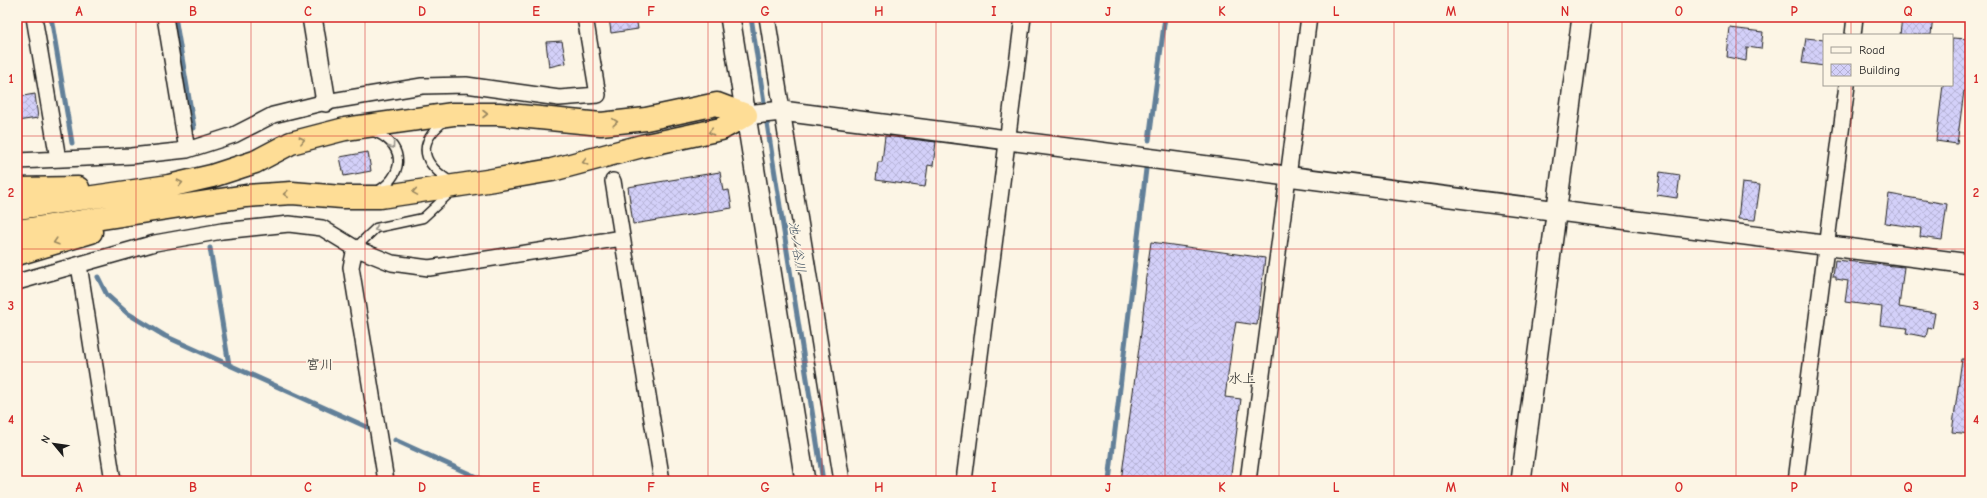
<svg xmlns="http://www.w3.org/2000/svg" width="1987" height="498" viewBox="0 0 1987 498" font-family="'Comic Neue','Klee One',sans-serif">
<defs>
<pattern id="building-cross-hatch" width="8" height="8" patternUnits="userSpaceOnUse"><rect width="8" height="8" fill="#d3d0f9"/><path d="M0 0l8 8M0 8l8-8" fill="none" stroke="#b5b2d5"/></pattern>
</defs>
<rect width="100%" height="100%" fill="#fcf5e5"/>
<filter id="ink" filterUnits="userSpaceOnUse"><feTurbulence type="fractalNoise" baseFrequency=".025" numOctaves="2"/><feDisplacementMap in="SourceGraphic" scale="8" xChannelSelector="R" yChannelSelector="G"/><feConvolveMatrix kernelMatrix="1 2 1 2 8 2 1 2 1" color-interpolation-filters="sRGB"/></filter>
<g filter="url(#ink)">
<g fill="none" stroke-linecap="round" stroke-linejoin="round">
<path stroke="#628099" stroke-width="5" d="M51,17L72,143
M175,17L194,128
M751,17L765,109
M766,117L823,481
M1149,140L1165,17
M210,248L229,365
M98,277L107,295L127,313L165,336L367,427
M395,440L485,481
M1109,481L1146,169"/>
</g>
<path fill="url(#building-cross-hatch)" stroke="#1c1c1c" d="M609,17H636L638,29L611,33Z
M1902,17H1933L1931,35H1900Z
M1730,28L1763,32L1761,49L1747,47L1746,61L1727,57Z
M1806,38L1824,40V66L1802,63Z
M1952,38L1970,39V92L1964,91L1957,144L1936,141L1943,85H1952Z
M562,41L566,63L549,67L546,42Z
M35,94L38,118L17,121V97Z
M885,136L936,142L933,166L928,165L925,187L876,180L878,162H882Z
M368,152L371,171L344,176L340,157Z
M720,172L723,191L729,190L732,208L633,224L628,187Z
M1660,172L1680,175L1677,198L1657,195Z
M1742,183L1760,185L1755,220L1738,219Z
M1889,194L1947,204L1942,240L1920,237L1921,228L1885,223Z
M1151,242L1265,258L1257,325L1236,322L1232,345L1225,397L1241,399L1230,481H1121L1141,333L1146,284H1145Z
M1835,260L1904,267L1899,307L1935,313L1932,329L1928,328L1926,337L1906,333L1907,328L1880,325L1882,307L1845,302L1848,281L1836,279V276H1833Z
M1962,359H1970V434L1952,432Z"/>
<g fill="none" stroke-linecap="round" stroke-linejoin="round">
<g stroke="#1c1c1c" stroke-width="11">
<path id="service" d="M445,121C415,144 422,164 452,182
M371,131C404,142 407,172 379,190
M355,248L376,228L423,218L452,191"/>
</g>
<g stroke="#1c1c1c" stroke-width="18">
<path id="minor" d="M34,17L58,159
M165,17L187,150
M767,17L842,481
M1853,35L1855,17
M17,161L131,156L187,150L234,135L273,115L326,102L422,86L466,85L559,98L598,95L585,17
M613,181L662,481
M355,248L351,267L386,481
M79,265L113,481
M17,282L155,243L222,231L289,224L322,228L355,248L392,263L429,268L622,238
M964,481L1023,17
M1248,481L1309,17
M1796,481L1847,85"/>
</g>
<g stroke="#1c1c1c" stroke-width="22">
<path id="tertiary" d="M312,17L326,102
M730,17L805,481
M746,115L782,111L1970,264
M1521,481L1582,17"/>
</g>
<g stroke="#1c1c1c" stroke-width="25">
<path id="motorway" d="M17,189L78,188
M17,208L169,186L212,176L255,162L291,143L345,129L453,114H499L601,124L646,119L717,104L746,115
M17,231L246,196L292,193L342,197H380L487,181L552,170L642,146L721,129L746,115
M17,254L91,232"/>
</g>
<use href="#service" stroke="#fcf5e5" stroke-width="8"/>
<use href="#minor" stroke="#fcf5e5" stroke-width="15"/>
<use href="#tertiary" stroke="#fcf5e5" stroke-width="19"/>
<use href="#motorway" stroke="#fedd96" stroke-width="22"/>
</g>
<defs><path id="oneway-chevron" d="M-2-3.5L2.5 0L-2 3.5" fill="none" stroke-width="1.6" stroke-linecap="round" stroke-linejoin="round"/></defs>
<g stroke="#98865f">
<use href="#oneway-chevron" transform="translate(485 114)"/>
<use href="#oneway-chevron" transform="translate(615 122) rotate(-5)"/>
<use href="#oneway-chevron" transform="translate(711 132) rotate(168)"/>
<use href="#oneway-chevron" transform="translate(302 140) rotate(-14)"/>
<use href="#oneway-chevron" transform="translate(585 162) rotate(166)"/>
<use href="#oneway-chevron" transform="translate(180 183) rotate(-13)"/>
<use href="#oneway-chevron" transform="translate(415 192) rotate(171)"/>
<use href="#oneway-chevron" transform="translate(286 194) rotate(177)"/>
<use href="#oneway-chevron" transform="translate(56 242) rotate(163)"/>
</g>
<g stroke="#97938b">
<use href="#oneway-chevron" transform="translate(392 146) rotate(55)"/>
<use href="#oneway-chevron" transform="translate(377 229) rotate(157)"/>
</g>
</g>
<path fill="none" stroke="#d62828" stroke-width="1" stroke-opacity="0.55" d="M136,17V481M251,17V481M365,17V481M479,17V481M593,17V481M708,17V481M822,17V481M936,17V481M1051,17V481M1165,17V481M1279,17V481M1394,17V481M1508,17V481M1622,17V481M1736,17V481M1851,17V35M1851,85V481M17,136H1970M17,249H1970M17,362H1970"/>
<g text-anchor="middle" stroke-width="3" stroke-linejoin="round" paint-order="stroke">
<g font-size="13" font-style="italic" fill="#455665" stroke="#fcf5e5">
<text transform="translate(798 247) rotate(81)" y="5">池ノ谷川</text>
</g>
<g font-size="14" fill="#1c1c1c" stroke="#fcf5e5">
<text x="320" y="369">宮川</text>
<text x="1242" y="383">水上</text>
</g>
</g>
<rect width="1987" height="498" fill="none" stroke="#fcf5e5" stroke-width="44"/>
<rect x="1823" y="34" width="130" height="52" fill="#fcf5e5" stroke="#a29e95"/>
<rect x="1831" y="47" width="20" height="6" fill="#fcf5e5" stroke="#a29e95"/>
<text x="1859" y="54" font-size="12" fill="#1c1c1c">Road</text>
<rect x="1831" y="64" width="20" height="12" fill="url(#building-cross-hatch)" stroke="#a29e95"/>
<text x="1859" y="74" font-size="12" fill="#1c1c1c">Building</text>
<g transform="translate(54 444) rotate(299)" stroke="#fcf5e5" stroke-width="3" paint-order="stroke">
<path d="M0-3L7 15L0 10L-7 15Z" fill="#1c1c1c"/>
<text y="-6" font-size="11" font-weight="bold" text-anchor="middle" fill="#1c1c1c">N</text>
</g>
<rect x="22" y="22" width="1943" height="454" fill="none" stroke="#d62828" stroke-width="1.5"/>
<g font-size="13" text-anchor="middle" font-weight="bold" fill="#d62828">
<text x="79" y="16">A</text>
<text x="193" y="16">B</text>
<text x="308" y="16">C</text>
<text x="422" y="16">D</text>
<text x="536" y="16">E</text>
<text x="651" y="16">F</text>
<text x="765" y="16">G</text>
<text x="879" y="16">H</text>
<text x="994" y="16">I</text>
<text x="1108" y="16">J</text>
<text x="1222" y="16">K</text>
<text x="1336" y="16">L</text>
<text x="1451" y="16">M</text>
<text x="1565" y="16">N</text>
<text x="1679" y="16">O</text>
<text x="1794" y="16">P</text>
<text x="1908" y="16">Q</text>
<text x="11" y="83">1</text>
<text x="1976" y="83">1</text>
<text x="11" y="197">2</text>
<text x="1976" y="197">2</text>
<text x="11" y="310">3</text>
<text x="1976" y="310">3</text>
<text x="11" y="424">4</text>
<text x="1976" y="424">4</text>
<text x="79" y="492">A</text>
<text x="193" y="492">B</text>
<text x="308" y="492">C</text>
<text x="422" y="492">D</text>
<text x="536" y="492">E</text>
<text x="651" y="492">F</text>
<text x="765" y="492">G</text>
<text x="879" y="492">H</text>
<text x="994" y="492">I</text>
<text x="1108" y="492">J</text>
<text x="1222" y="492">K</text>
<text x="1336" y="492">L</text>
<text x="1451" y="492">M</text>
<text x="1565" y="492">N</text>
<text x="1679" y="492">O</text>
<text x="1794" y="492">P</text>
<text x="1908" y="492">Q</text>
</g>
</svg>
